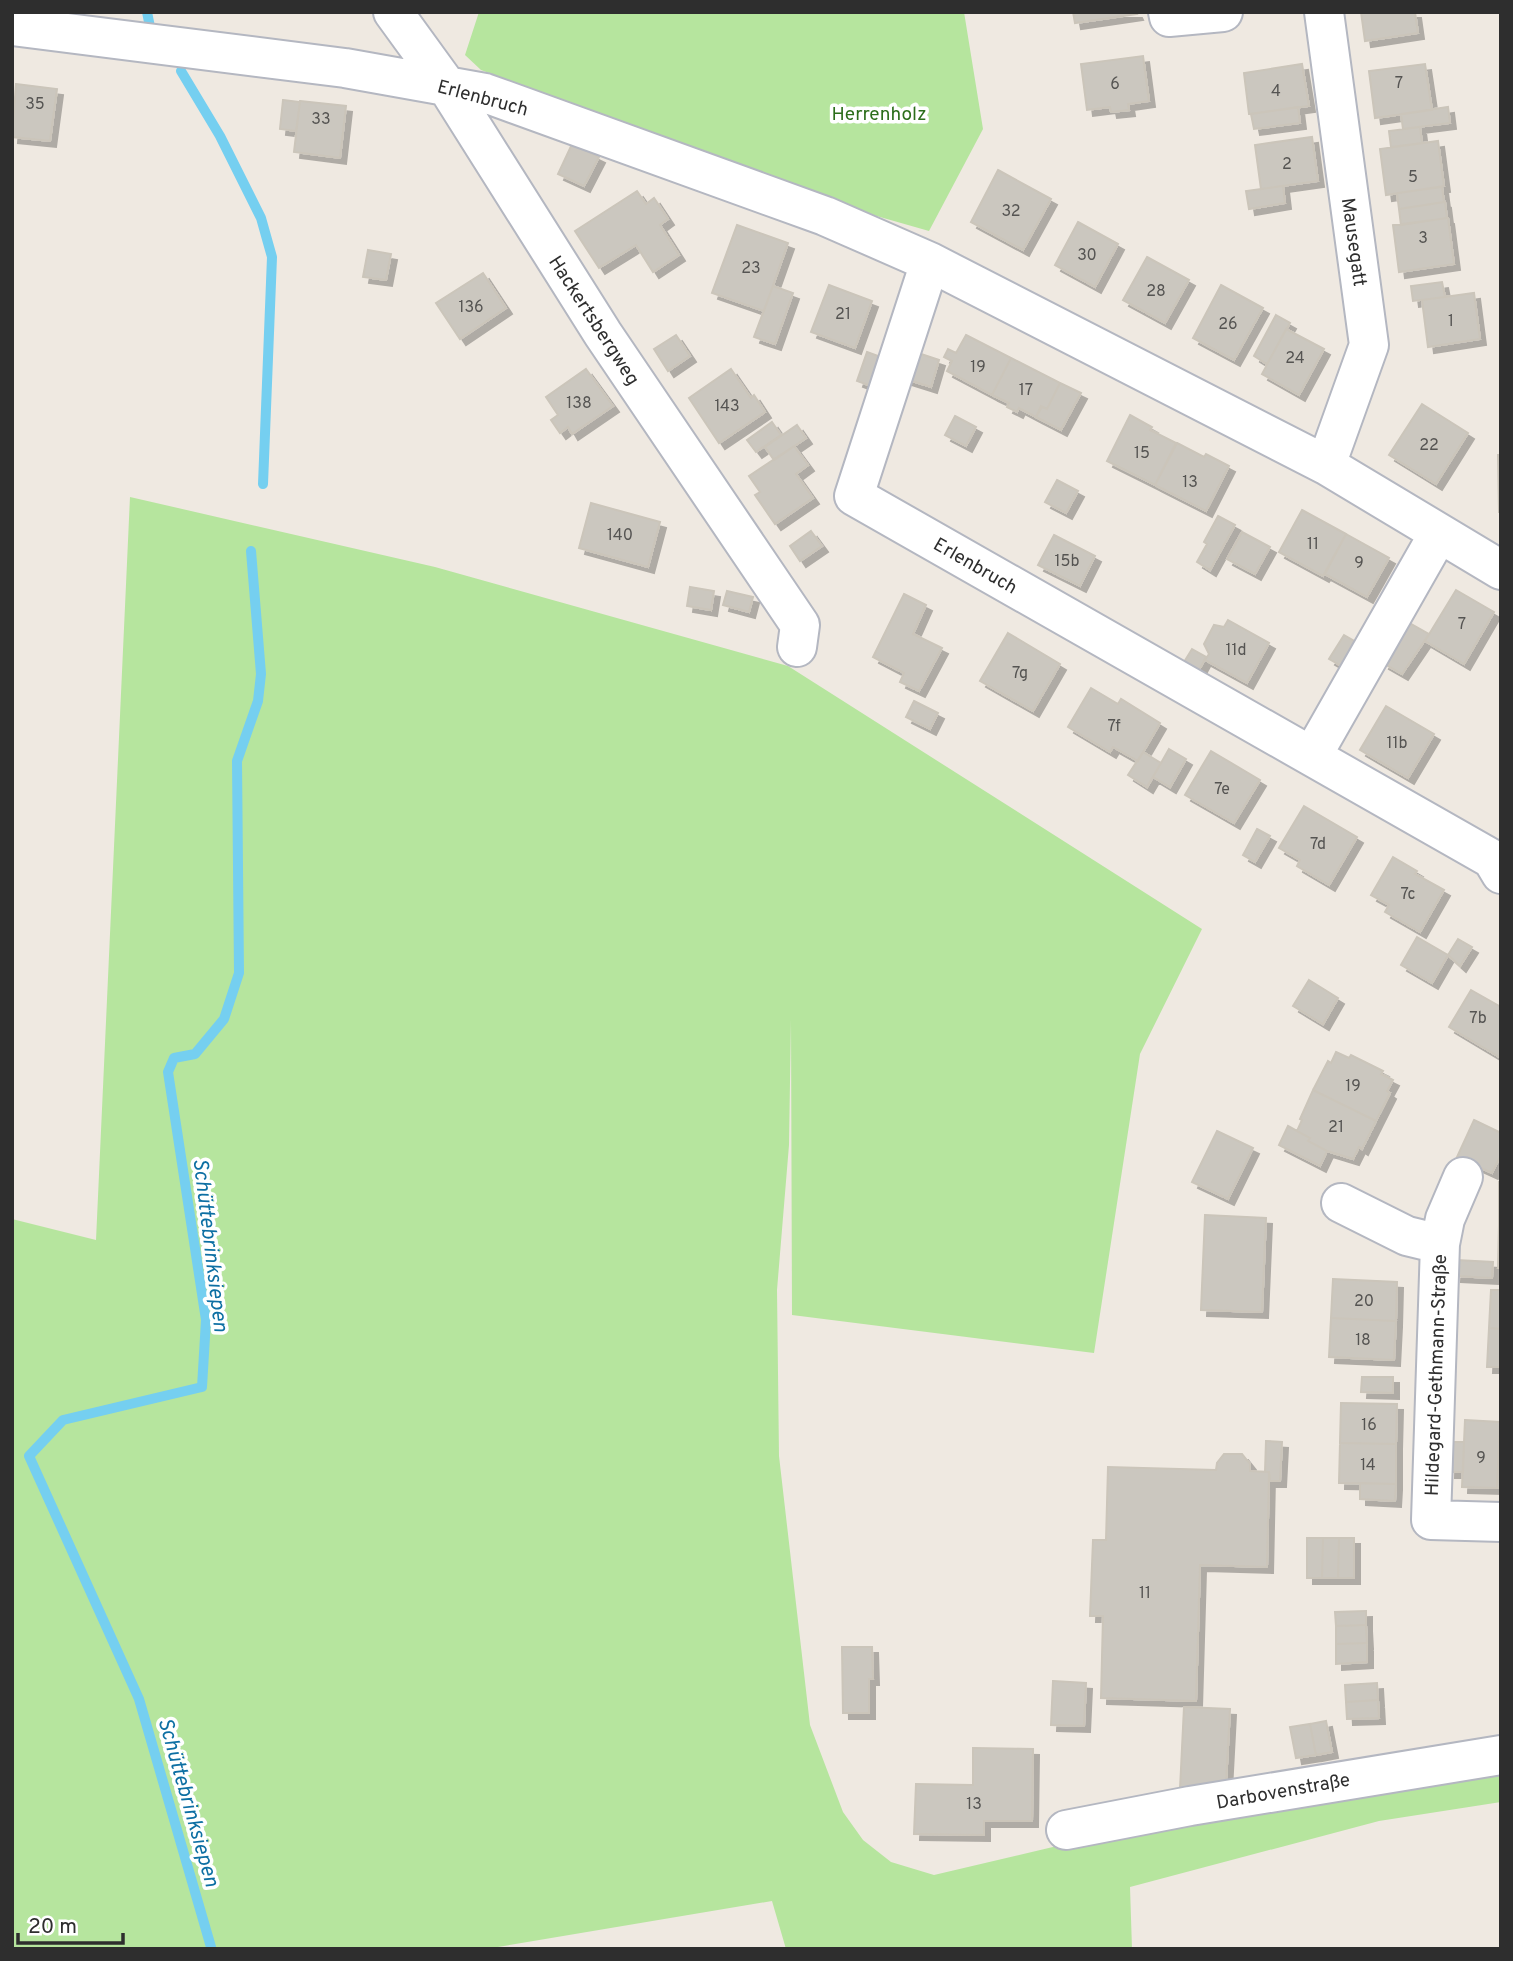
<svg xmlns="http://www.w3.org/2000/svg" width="1513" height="1961" viewBox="0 0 1513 1961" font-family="Overpass,sans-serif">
<defs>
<filter id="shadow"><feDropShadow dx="6" dy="6" stdDeviation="0" flood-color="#0004"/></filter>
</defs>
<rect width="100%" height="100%" fill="#efe9e1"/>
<path fill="#b6e59e" d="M479,12H964L983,129L929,231L831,203L481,70L465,55Z
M130,497L435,567L788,666L1202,929L1140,1054L1094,1353L792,1315L791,1019L789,1145L777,1290L779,1456L810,1725L843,1812L863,1840L891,1862L934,1875L1074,1842L1501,1767V1802L1379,1821L1130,1887L1132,1949H786L772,1901L486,1949H12V1219L96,1240Z"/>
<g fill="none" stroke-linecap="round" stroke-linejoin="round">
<path stroke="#75cff0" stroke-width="10" d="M147,12L150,27
M181,71L220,136L261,218L272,257L263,484
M211,1947L139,1699L29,1456L63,1420L202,1387L206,1320L168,1072L174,1058L195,1054L224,1019L239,973L237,761L258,701L261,674L251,551"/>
</g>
<path fill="#cbc7bf" stroke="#cbc5ba" stroke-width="2" filter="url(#shadow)" d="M1073,12H1136L1137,14L1075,23Z
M1361,12H1415L1418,33L1365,41Z
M1143,56L1149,101L1128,104L1129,110L1111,112L1110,107L1087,110L1081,64Z
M1302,64L1309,106L1249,114L1244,73Z
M1425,64L1432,110L1375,118L1369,71Z
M16,84L57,89L50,141L12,137Z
M283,100L300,102L296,131L280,129Z
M300,101L346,106L340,158L294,152Z
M1298,107L1300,123L1254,129L1251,114Z
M1448,107L1450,123L1403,129L1401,114Z
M1420,127L1422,143L1391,147L1389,131Z
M1312,137L1318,181L1261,189L1255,145Z
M1438,141L1444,186L1386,195L1380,149Z
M572,144L599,157L584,186L558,174Z
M998,170L1051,199L1023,250L971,222Z
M1283,186L1285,203L1249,209L1246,191Z
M1442,187L1444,202L1399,209L1397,193Z
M637,191L646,204L654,198L668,219L660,225L679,255L653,272L636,245L599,268L575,231Z
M1445,202L1447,218L1401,225L1399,209Z
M1448,218L1454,264L1399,272L1393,225Z
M1078,222L1118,244L1095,287L1055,265Z
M737,225L788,243L764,311L712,293Z
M368,250L391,254L386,280L363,277Z
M1147,257L1189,280L1165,323L1123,300Z
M483,273L506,308L460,339L436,303Z
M1442,282L1445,297L1413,301L1411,286Z
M829,285L872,301L855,348L811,332Z
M1221,285L1263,308L1234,360L1193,338Z
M773,286L793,293L775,344L754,337Z
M1474,293L1480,339L1428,347L1422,300Z
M1276,315L1290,323L1267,364L1254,356Z
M1286,329L1324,349L1299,395L1262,374Z
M676,335L690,356L668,371L654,349Z
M966,335L1011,358L992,395L947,371L952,361L944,357L948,349L956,353Z
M867,352L881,357L871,386L857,381Z
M915,352L939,360L931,387L906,379Z
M1011,358L1060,383L1047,409L1041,406L1036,417L1019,408L1017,412L1007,407L1009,403L992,395Z
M586,369L613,406L572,434L568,427L560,433L551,420L558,415L546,397Z
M731,369L751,398L754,395L765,412L719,443L689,398Z
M1060,383L1081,393L1061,430L1036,417L1042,407L1047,409Z
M1422,404L1468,433L1436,484L1389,455Z
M1130,415L1152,427L1150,430L1176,443L1155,485L1107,461Z
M955,416L976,427L966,446L945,435Z
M772,422L781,435L756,452L747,440Z
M797,425L806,438L774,460L765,447Z
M1177,443L1204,457L1206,454L1229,466L1206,511L1155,485Z
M794,446L808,465L796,474L813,498L775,524L755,495L760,492L749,476Z
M1498,455H1501V512H1499Z
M1057,480L1078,491L1066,513L1045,502Z
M591,503L660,522L648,567L579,548Z
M1302,510L1346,534L1323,576L1279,552Z
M1218,516L1235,525L1210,570L1197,562L1207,544L1204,542Z
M811,531L822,546L800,561L790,546Z
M1242,532L1270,547L1255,574L1227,559Z
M1346,534L1389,558L1367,597L1325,574Z
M1054,535L1095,556L1080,586L1038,565Z
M690,587L714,591L711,610L687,606Z
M1456,590L1494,612L1464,664L1425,641Z
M727,591L753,597L749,612L723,605Z
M904,594L926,605L913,634L942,648L919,691L900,682L904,673L873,657Z
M1228,620L1269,643L1247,683L1205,660L1209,654L1204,644L1214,625L1224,627Z
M1406,621L1429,634L1402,674L1383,663Z
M1008,633L1060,664L1033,711L980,681Z
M1344,635L1358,643L1343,667L1329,659Z
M1192,649L1206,657L1199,670L1184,662Z
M1091,688L1118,704L1121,699L1160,723L1138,761L1113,747L1110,752L1068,727Z
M914,701L938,713L930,729L906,717Z
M1386,706L1434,734L1408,778L1360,750Z
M1169,749L1186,759L1170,787L1153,777Z
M1211,751L1260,780L1234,823L1185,795Z
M1143,752L1161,763L1147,787L1128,775Z
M1304,806L1357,837L1329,885L1297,866L1300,860L1279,848Z
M1257,829L1270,836L1255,862L1243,855Z
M1393,857L1417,871L1415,874L1444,890L1420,932L1385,912L1389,905L1371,895Z
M1417,937L1448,955L1432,983L1401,965Z
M1458,939L1472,947L1460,966L1448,955Z
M1309,980L1338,998L1323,1024L1293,1006Z
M1471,990L1501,1007V1058L1449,1027Z
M1336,1052L1349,1058L1351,1055L1383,1071L1381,1074L1393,1080L1387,1091L1390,1093L1376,1121L1313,1090L1328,1061L1331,1063Z
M1313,1090L1376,1121L1362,1149L1359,1147L1353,1159L1327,1151L1308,1141L1310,1138L1297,1131L1302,1120L1300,1119Z
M1474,1120L1501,1133V1155L1492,1173L1457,1157Z
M1288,1126L1310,1138L1308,1141L1327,1151L1320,1166L1279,1145Z
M1217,1131L1253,1148L1228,1199L1192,1182Z
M1499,1182H1501V1225H1499Z
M1205,1215L1266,1218L1262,1312L1201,1310Z
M1499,1225H1501V1268H1498Z
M1456,1260L1493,1262L1492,1278L1455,1276Z
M1333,1279L1397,1282L1396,1321L1331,1318Z
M1491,1290H1501V1329L1489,1328Z
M1331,1318L1396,1321L1394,1360L1329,1357Z
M1489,1328L1501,1329V1367H1487Z
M1362,1377H1393V1393L1361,1392Z
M1341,1403L1397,1404L1396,1444L1340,1443Z
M1465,1420L1500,1422L1497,1488L1462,1487Z
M1500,1422H1501V1488H1497Z
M1266,1441L1282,1442L1280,1481H1270L1269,1472H1265Z
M1450,1442H1464L1463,1472H1449Z
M1340,1443L1396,1444V1484L1339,1483Z
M1224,1454H1242L1250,1464V1471L1269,1472L1267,1567L1200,1565L1196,1701L1101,1698L1103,1616H1090L1093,1540H1106L1108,1467L1216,1470L1217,1463Z
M1360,1483L1396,1484L1395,1501L1360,1499Z
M1307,1538H1323L1322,1578H1307Z
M1323,1538H1339L1338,1578H1322Z
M1339,1538H1354V1578H1338Z
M1366,1611V1625L1336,1626L1335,1612Z
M1366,1625L1367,1643L1336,1644V1626Z
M1367,1643V1662L1336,1664V1644Z
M842,1647H872L873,1679H869V1713H843Z
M1053,1681L1086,1683L1084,1726L1051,1725Z
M1377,1683L1378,1700L1346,1702L1345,1685Z
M1378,1700L1379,1718L1347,1719L1346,1702Z
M1184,1707L1230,1709L1226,1784L1180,1789Z
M1326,1721L1332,1752L1316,1755L1310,1724Z
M1310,1724L1316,1755L1296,1758L1290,1727Z
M973,1748L1033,1749L1032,1821H984V1835L914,1834L916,1784L973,1785Z"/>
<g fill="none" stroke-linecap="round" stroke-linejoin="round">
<g stroke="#b4b7c1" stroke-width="42">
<path id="minor" d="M393,12L446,85L603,334L800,625L797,647
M1168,12L1169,17L1223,12
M1324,12L1369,345L1326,465
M12,26L345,68L485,93L825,216L930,262L1326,465L1501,570
M930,262L854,496L1492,859L1501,874
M1312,756L1439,533
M1463,1177L1445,1219L1440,1244L1431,1520L1501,1522
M1341,1203L1407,1236L1440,1244
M1066,1830L1190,1806L1501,1755"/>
</g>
<use href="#minor" stroke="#fff" stroke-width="38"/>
</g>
<g text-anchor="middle" stroke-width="7" stroke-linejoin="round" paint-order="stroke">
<g font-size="16" fill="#555452">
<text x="1399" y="88">7</text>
<text x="1115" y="89">6</text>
<text x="1276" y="96">4</text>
<text x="35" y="109">35</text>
<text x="321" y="124">33</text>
<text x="1287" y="169">2</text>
<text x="1413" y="182">5</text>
<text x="1011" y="216">32</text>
<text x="1423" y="243">3</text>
<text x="1087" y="260">30</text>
<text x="751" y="273">23</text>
<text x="1156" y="296">28</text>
<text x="471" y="312">136</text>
<text x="843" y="319">21</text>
<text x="1451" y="326">1</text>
<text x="1228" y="329">26</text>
<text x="1295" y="363">24</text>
<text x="978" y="372">19</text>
<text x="1026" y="395">17</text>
<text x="579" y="408">138</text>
<text x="727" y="411">143</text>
<text x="1429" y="450">22</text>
<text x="1142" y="458">15</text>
<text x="1190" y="487">13</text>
<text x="620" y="540">140</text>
<text x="1313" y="549">11</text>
<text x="1067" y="566">15b</text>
<text x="1359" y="568">9</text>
<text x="1462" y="629">7</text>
<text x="1236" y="655">11d</text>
<text x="1020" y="678">7g</text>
<text x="1114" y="731">7f</text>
<text x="1397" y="748">11b</text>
<text x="1222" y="794">7e</text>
<text x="1318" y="849">7d</text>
<text x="1408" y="899">7c</text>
<text x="1478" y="1023">7b</text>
<text x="1353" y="1091">19</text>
<text x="1336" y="1132">21</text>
<text x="1364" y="1306">20</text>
<text x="1363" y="1345">18</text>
<text x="1369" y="1430">16</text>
<text x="1481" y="1463">9</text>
<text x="1368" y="1470">14</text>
<text x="1145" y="1598">11</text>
<text x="974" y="1809">13</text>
</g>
<g font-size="19" fill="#2e2e2e" stroke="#fff">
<text transform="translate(483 97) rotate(15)" y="7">Erlenbruch</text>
<text transform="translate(1355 242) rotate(82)" y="7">Mausegatt</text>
<text transform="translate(595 320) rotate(57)" y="7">Hackertsbergweg</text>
<text transform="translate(976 565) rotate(30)" y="7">Erlenbruch</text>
<text transform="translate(1435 1375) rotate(-88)" y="7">Hildegard-Gethmann-Straße</text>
<text transform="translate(1283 1790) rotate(-10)" y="7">Darbovenstraße</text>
</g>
<g font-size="19" fill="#2c6e1b" stroke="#fff">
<text x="879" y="120">Herrenholz</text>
</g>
<g font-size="21" font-style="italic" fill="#0d6fa3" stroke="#fff">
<text transform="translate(211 1245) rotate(83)" y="7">Schüttebrinksiepen</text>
<text transform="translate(189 1802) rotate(74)" y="7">Schüttebrinksiepen</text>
</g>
</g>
<rect width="1513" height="1961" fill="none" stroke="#2e2e2e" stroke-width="28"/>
<path d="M18 1933v10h105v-10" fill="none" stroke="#2e2e2e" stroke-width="3.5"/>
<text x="28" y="1933" font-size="21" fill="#2e2e2e" stroke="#ffffff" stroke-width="5" paint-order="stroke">20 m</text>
</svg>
